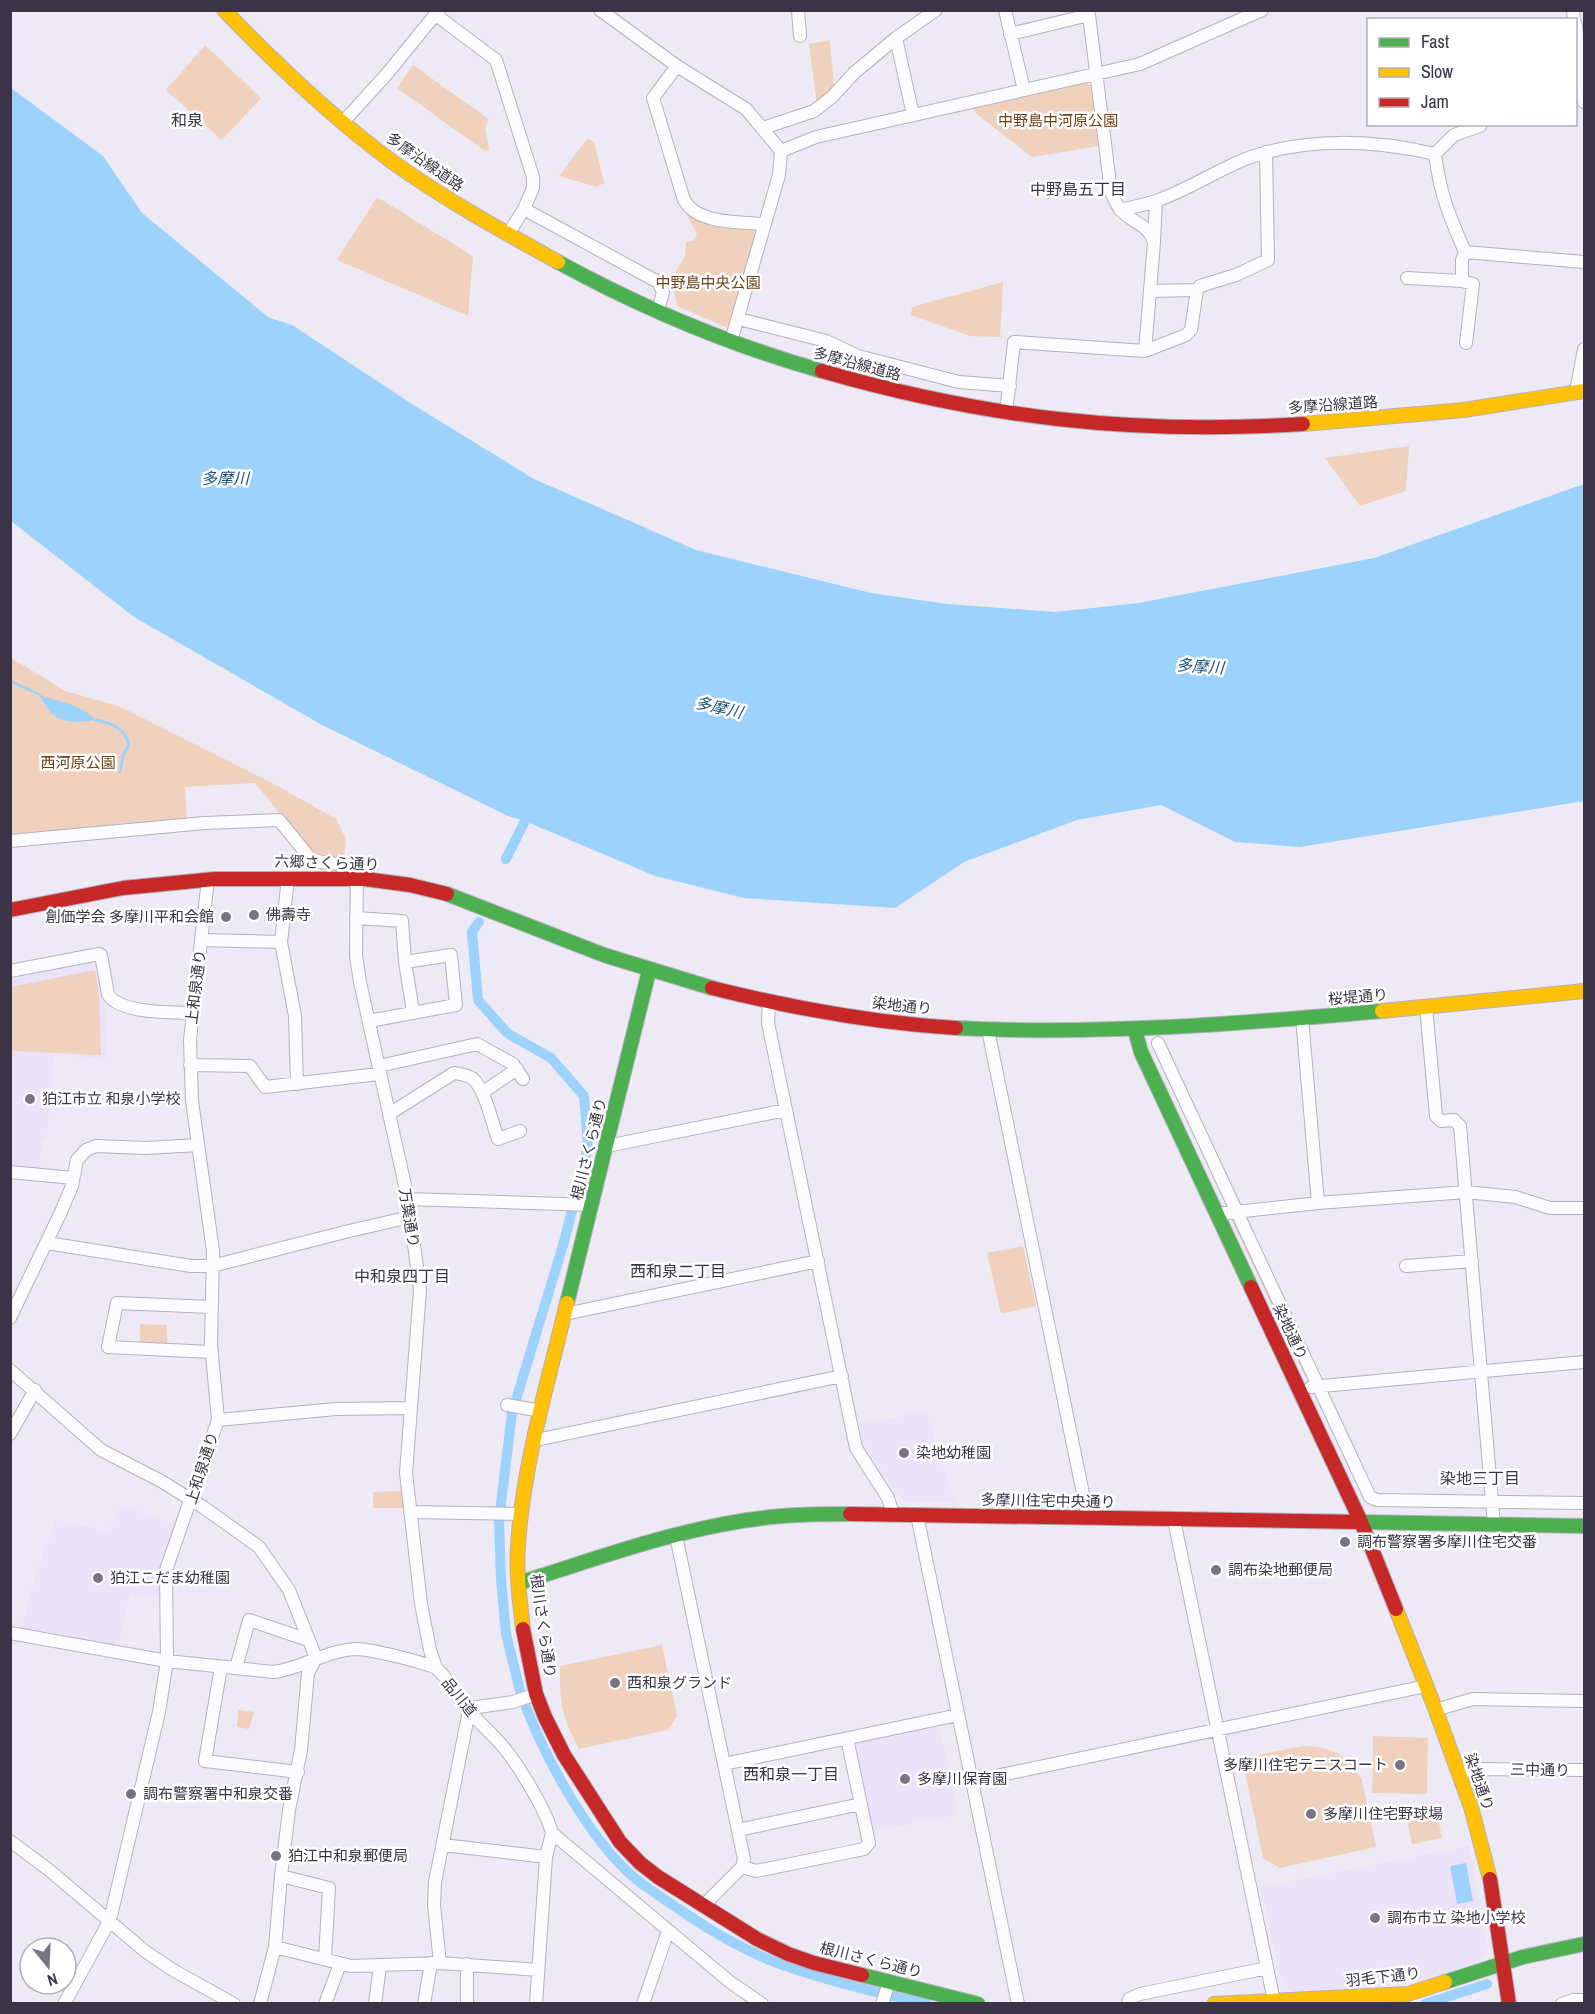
<svg xmlns="http://www.w3.org/2000/svg" width="1595" height="2014" viewBox="0 0 1595 2014" font-family="'Archivo Narrow','Noto Sans JP',sans-serif">
<rect width="100%" height="100%" fill="#edeaf5"/>
<path fill="#eae3f9" d="M99,961L105,998L106,1059L54,1055L47,1139L42,1141L39,1167L36,1171L11,1169V976Z
M926,1412L953,1498L956,1502H906L895,1492L863,1443L859,1423Z
M121,1504L177,1526L161,1598L130,1593L118,1646L43,1631L21,1629L32,1587L55,1520L108,1531Z
M934,1726L941,1731L957,1812L954,1815L875,1831L871,1830L853,1748L855,1743Z
M1469,1846L1488,1949L1480,1961L1421,1981L1384,1986L1292,1991L1280,1979L1261,1887Z"/>
<path fill="#f0d1bd" d="M830,40L834,88L817,106L809,44Z
M205,45L261,98L222,140L166,90Z
M413,65L489,119L485,127L489,149L486,152L397,88Z
M1087,83L1092,86L1098,146L1032,157L979,116L972,108Z
M587,139L594,141L604,183L597,187L559,176Z
M377,197L473,256L468,316L337,260Z
M689,214L757,231L730,329L677,306L672,279L685,256L686,242L694,241L697,234L687,215Z
M1003,282L1000,337L970,336L911,315L912,307Z
M1409,446L1406,491L1360,506L1325,458Z
M10,657L65,691L119,706L274,784L336,819L346,839L344,858L319,857L311,852L255,783L185,787L187,821L11,836Z
M95,970L99,996L101,1055L11,1051V987Z
M1233,1215L1312,1381L1309,1384L1231,1219L1230,1216Z
M1023,1246L1036,1306L1001,1314L987,1253Z
M140,1324L167,1325V1343L140,1342Z
M402,1491L404,1508H373V1492Z
M662,1645L677,1716L668,1730L579,1749C561,1714 560,1705 560,1666Z
M238,1710L254,1712L249,1729L237,1727Z
M1373,1736L1428,1738L1427,1794L1372,1793Z
M1303,1746C1330,1746 1349,1755 1362,1780L1376,1847L1280,1868L1263,1858L1242,1758Z
M1435,1803L1442,1838L1412,1844L1405,1809Z"/>
<path fill="#9cd2fb" d="M11,88L103,156L142,213L268,317L292,325L412,404L534,479L696,550L871,593L947,604L1055,612L1139,603L1374,558L1584,484V801L1300,847L1235,842L1161,805L1077,820L964,862L895,908L744,898L655,876L525,821L508,816L322,725L134,617L11,521Z
M38,694C59,703 79,702 95,720C79,723 61,724 49,711C45,706 42,699 38,694Z
M1466,1863L1473,1901L1457,1904L1450,1866Z"/>
<g fill="none" stroke-linecap="round" stroke-linejoin="round">
<path stroke="#9cd2fb" stroke-width="3" d="M10,681L38,694
M95,720C111,722 125,729 129,745L123,756L120,772"/>
<path stroke="#9cd2fb" stroke-width="10" d="M506,859L525,821
M479,922L472,932L478,1000L507,1033L551,1058L584,1096L588,1146L564,1242L512,1413L499,1520L501,1579L506,1634L520,1691
M526,1707C545,1757 584,1828 622,1866C636,1881 655,1893 673,1905C706,1928 742,1950 780,1964C828,1981 877,1993 926,2004
M1425,2004L1487,1984"/>
<g stroke="#b5b1be" stroke-width="14">
<path id="street" d="M600,10L677,66L746,109L781,151L779,175L731,341
M798,10L800,36
M1005,10L1024,90
M1573,10L1574,20
M436,15L496,60L533,177V188L524,209L658,282L663,292L658,311
M1576,25L1584,102
M1010,34L1089,15L1111,192C1114,197 1116,205 1120,209C1131,223 1149,224 1154,242L1145,351
M896,38L913,115
M677,66L653,98L684,200C697,224 739,222 764,224
M344,121L386,75L439,10
M763,128L814,111L832,97L854,73L896,38L936,10
M781,151L816,137L1140,64L1262,10
M1435,154L1454,135L1480,126
M1120,210C1132,207 1145,205 1156,201C1188,190 1217,170 1248,158C1307,137 1375,140 1435,154C1440,194 1449,215 1465,252L1584,262
M508,234L524,209
M1154,241L1156,201
M1407,278L1462,281V260L1465,252
M1462,281L1473,284L1466,343
M1197,290L1200,286L1236,275L1268,260L1266,152
M739,319L826,341L858,356L959,382L1010,386
M1576,392L1584,349
M1006,413L1014,342L1145,351L1186,335L1191,330L1197,290L1150,291
M10,841L205,823L279,820L310,858L321,862L357,866L356,956L360,982L408,1199L420,1290L406,1473L421,1604L430,1650L436,1668
M288,878L281,942L295,1016L297,1084
M356,918L402,921L405,962L451,955L456,1005L369,1021
M201,940L281,942
M405,962L413,1011
M10,971L99,954L101,955L108,994C119,1014 172,1012 192,1013
M769,1002L768,1023L856,1448L888,1498L893,1514
M1426,1007L1436,1116L1441,1121L1454,1120L1460,1126L1494,1525
M1302,1018L1318,1203
M988,1030L1088,1518
M1158,1043L1370,1497L1377,1500L1584,1503
M190,1065L250,1066L265,1087L379,1074
M379,1066L477,1044L513,1064L523,1079
M482,1093L517,1069
M389,1114L454,1073C460,1074 467,1075 472,1078C485,1088 492,1123 498,1139L520,1131
M607,1146L786,1110
M10,1172L73,1178
M408,1199L592,1205
M1217,1214L1318,1203L1466,1192L1515,1197L1550,1208H1584
M47,1243L191,1266H212L349,1231L410,1217
M1406,1266L1472,1261
M211,1307L117,1303L108,1347L211,1352
M565,1314L818,1261
M10,1318L60,1214L72,1186L77,1160L86,1150L96,1146L146,1148L198,1145
M10,1370L101,1450L161,1481L203,1507L259,1547L289,1590L316,1658L308,1673L301,1750L289,1810L281,1876L275,1947L260,2004
M1311,1387L1584,1362
M507,1405L541,1411
M218,1420L336,1409L410,1408
M10,1434L35,1390
M536,1440L842,1376
M410,1512L521,1514
M917,1515L1018,2004
M1174,1520L1274,2001
M676,1536L744,1859L742,1867L703,1906
M10,1633L167,1661L274,1672C303,1668 327,1650 357,1649C369,1649 429,1663 437,1669C448,1678 458,1698 467,1709C479,1723 494,1735 505,1749C520,1768 546,1810 552,1833L730,1982L762,2004
M221,1667L205,1761L298,1772
M236,1668L249,1620L308,1640
M1435,1710L1473,1699L1584,1701
M724,1764L958,1715
M1460,1774L1470,1769L1584,1770
M972,1781L1426,1686
M738,1830L861,1804
M10,1841L49,1870L146,1952L173,1970L234,2004
M443,1845L546,1857
M742,1867L756,1871L864,1849L869,1843L847,1738
M281,1876L329,1888L325,1958
M275,1947L351,1966L440,1963L538,1970
M440,1963L434,1905L435,1882L469,1711L471,1708L513,1702L536,1694
M467,1964V2004
M64,2004L110,1920L159,1712L167,1661L166,1570L218,1420L211,1344L213,1251L192,1101L190,1040L208,879
M325,2004L340,1964
M375,2004L380,1966
M424,2004L431,1963
M536,2004L546,1857L552,1833
M643,2004L668,1931
M882,2004L889,1982
M1128,2004L1129,1999L1140,1994L1267,1968
M1562,2004L1573,2000H1584"/>
</g>
<g stroke="#b5b1be" stroke-width="16">
<path id="fast" d="M558,262C642,308 730,345 822,371
M447,894L604,955L712,988
M956,1028C1098,1035 1240,1024 1382,1011
M1135,1030L1141,1052L1251,1287
M567,1303L649,971
M1360,1522L1584,1526
M519,1583C599,1558 679,1528 763,1518C791,1514 821,1514 850,1514
M862,1975L978,2004
M1445,1982L1523,1957L1584,1944"/>
</g>
<g stroke="#b5b1be" stroke-width="16">
<path id="slow" d="M224,10C274,62 335,120 394,163C446,200 502,231 558,262
M1303,424L1464,410L1584,391
M1382,1011L1584,991
M1396,1609L1435,1708L1471,1807L1490,1879
M523,1629C520,1602 516,1573 518,1546C523,1464 548,1383 567,1303
M1214,2004L1408,1994L1445,1982"/>
</g>
<g stroke="#b5b1be" stroke-width="16">
<path id="jam" d="M822,371C985,418 1134,435 1303,424
M10,910L123,888L215,879H365L410,885L447,894
M712,988C792,1008 874,1023 956,1028
M1251,1287L1361,1522L1396,1609
M850,1514L1360,1522
M523,1629L536,1694L545,1717L564,1755L620,1842L640,1863L658,1877L757,1939L788,1954L814,1963L862,1975
M1490,1879L1509,2004"/>
</g>
<use href="#street" stroke="#fcfcfe" stroke-width="12"/>
<use href="#fast" stroke="#4caf50" stroke-width="14"/>
<use href="#slow" stroke="#ffc107" stroke-width="14"/>
<use href="#jam" stroke="#c62828" stroke-width="14"/>
</g>
<g fill="#797483" stroke="#fff" stroke-width="2">
<circle cx="254" cy="915" r="6"/>
<circle cx="226" cy="917" r="6"/>
<circle cx="30" cy="1099" r="6"/>
<circle cx="904" cy="1453" r="6"/>
<circle cx="1345" cy="1542" r="6"/>
<circle cx="1216" cy="1570" r="6"/>
<circle cx="98" cy="1578" r="6"/>
<circle cx="615" cy="1683" r="6"/>
<circle cx="1400" cy="1765" r="6"/>
<circle cx="905" cy="1779" r="6"/>
<circle cx="131" cy="1794" r="6"/>
<circle cx="1311" cy="1814" r="6"/>
<circle cx="276" cy="1856" r="6"/>
<circle cx="1375" cy="1918" r="6"/>
</g>
<g text-anchor="middle" stroke-width="5" stroke-linejoin="round" paint-order="stroke">
<g font-size="15" fill="#6f4217" stroke="#fff">
<text x="1058" y="126">中野島中河原公園</text>
<text x="708" y="288">中野島中央公園</text>
<text x="78" y="768">西河原公園</text>
</g>
<g font-size="15" fill="#3a3446" stroke="#fff">
<text transform="translate(425 162) rotate(35)" y="5">多摩沿線道路</text>
<text transform="translate(857 364) rotate(15)" y="5">多摩沿線道路</text>
<text transform="translate(1333 405) rotate(-4)" y="5">多摩沿線道路</text>
<text transform="translate(327 863) rotate(2)" y="5">六郷さくら通り</text>
<text transform="translate(196 987) rotate(-83)" y="5">上和泉通り</text>
<text transform="translate(1358 997) rotate(-5)" y="5">桜堤通り</text>
<text transform="translate(902 1006) rotate(6)" y="5">染地通り</text>
<text transform="translate(589 1149) rotate(-76)" y="5">根川さくら通り</text>
<text transform="translate(409 1218) rotate(81)" y="5">万葉通り</text>
<text transform="translate(1290 1332) rotate(65)" y="5">染地通り</text>
<text transform="translate(202 1468) rotate(-72)" y="5">上和泉通り</text>
<text transform="translate(1048 1501) rotate(1)" y="5">多摩川住宅中央通り</text>
<text transform="translate(543 1626) rotate(82)" y="5">根川さくら通り</text>
<text transform="translate(459 1697) rotate(51)" y="5">品川道</text>
<text transform="translate(1540 1770) rotate(1)" y="5">三中通り</text>
<text transform="translate(1479 1782) rotate(71)" y="5">染地通り</text>
<text transform="translate(871 1960) rotate(14)" y="5">根川さくら通り</text>
<text transform="translate(1383 1977) rotate(-6)" y="5">羽毛下通り</text>
</g>
<g font-size="15" fill="#3a3446" stroke="#fff" text-anchor="start">
<text x="266" y="920">佛壽寺</text>
<text x="214" y="922" text-anchor="end">創価学会 多摩川平和会館</text>
<text x="42" y="1104">狛江市立 和泉小学校</text>
<text x="916" y="1458">染地幼稚園</text>
<text x="1357" y="1547">調布警察署多摩川住宅交番</text>
<text x="1228" y="1575">調布染地郵便局</text>
<text x="110" y="1583">狛江こだま幼稚園</text>
<text x="627" y="1688">西和泉グランド</text>
<text x="1388" y="1770" text-anchor="end">多摩川住宅テニスコート</text>
<text x="917" y="1784">多摩川保育園</text>
<text x="143" y="1799">調布警察署中和泉交番</text>
<text x="1323" y="1819">多摩川住宅野球場</text>
<text x="288" y="1861">狛江中和泉郵便局</text>
<text x="1387" y="1923">調布市立 染地小学校</text>
</g>
<g font-size="16" fill="#3a3446" stroke="#fff">
<text x="187" y="126">和泉</text>
<text x="1078" y="195">中野島五丁目</text>
<text x="678" y="1277">西和泉二丁目</text>
<text x="402" y="1282">中和泉四丁目</text>
<text x="1480" y="1484">染地三丁目</text>
<text x="791" y="1780">西和泉一丁目</text>
</g>
<g font-size="16" font-style="italic" fill="#1a5478" stroke="#fff">
<text x="225" y="484">多摩川</text>
<text transform="translate(1200 666) rotate(4)" y="6">多摩川</text>
<text transform="translate(719 707) rotate(13)" y="6">多摩川</text>
</g>
</g>
<rect width="1595" height="2014" fill="none" stroke="#3a3446" stroke-width="24"/>
<rect x="1367" y="18" width="210" height="108" fill="#ffffff" stroke="#b0aeb5" stroke-width="1.5"/>
<rect x="1379" y="38" width="30" height="9" fill="#4caf50" stroke="#b0aeb5" stroke-width="1.5"/>
<text x="1421" y="48" font-size="18" fill="#3a3446">Fast</text>
<rect x="1379" y="68" width="30" height="9" fill="#ffc107" stroke="#b0aeb5" stroke-width="1.5"/>
<text x="1421" y="78" font-size="18" fill="#3a3446">Slow</text>
<rect x="1379" y="98" width="30" height="9" fill="#c62828" stroke="#b0aeb5" stroke-width="1.5"/>
<text x="1421" y="108" font-size="18" fill="#3a3446">Jam</text>
<g transform="translate(48 1966) rotate(162)"><circle r="28" fill="#ffffff" stroke="#b0aeb5" stroke-width="1.5"/>
<path d="M0-4.5L10 22L0 15L-10 22Z" fill="#797483"/>
<text y="-9" font-size="16" font-weight="bold" text-anchor="middle" fill="#3a3446">N</text>
</g>
</svg>
